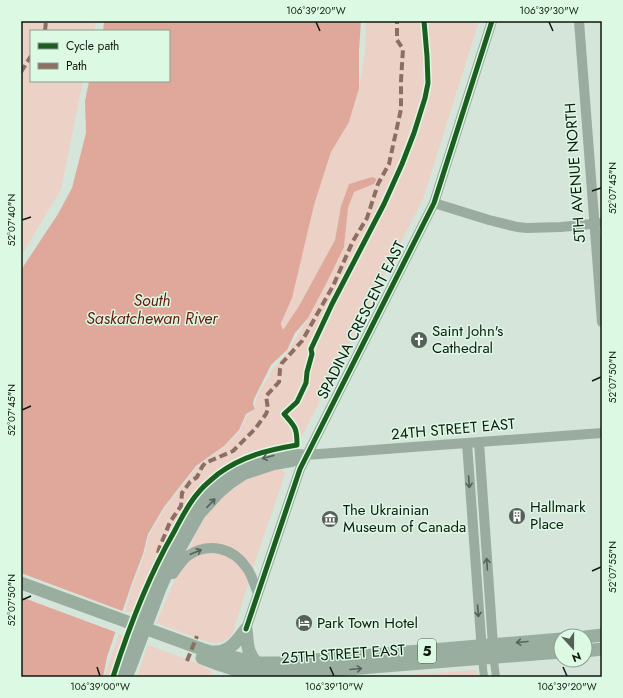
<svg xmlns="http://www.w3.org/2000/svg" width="623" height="698" viewBox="0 0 623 698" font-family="Jost,sans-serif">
<rect width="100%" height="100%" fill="#d5e5da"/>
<path fill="#ecd1c6" d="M21,21H96L94,31H31V81H83L61,189L21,256Z
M366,21H479L423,199L302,436C298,442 293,442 286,443C267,446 250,454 232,463C183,488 154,564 133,612H125L133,584L144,556L149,535L165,508L197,467L224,447L240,431L247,415L256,409L255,404L257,396L274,367L287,353L308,318L344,247L348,208L354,192L374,185L377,179L372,177L349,184L341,206L335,240L299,306L283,330L281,325L314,205L331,152L349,122L359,88L365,52Z
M281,467L285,474L253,568L238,616L233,633L228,639L222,642L215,643L208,642L156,623C167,597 178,572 190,547C195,537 199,525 205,516C222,492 252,472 281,467Z
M119,634L125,637L110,677H104Z
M148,645L202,665L210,670L214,677H137Z
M475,670L480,677H383Z"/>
<path fill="#e0a89a" d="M104,21H361L359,51V88L349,122L331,152L314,205L292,298L281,323V325L283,330L299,306L335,240L341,206L349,184L372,177L377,179L374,184L354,192L348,208L344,247L328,280L308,318L295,333L287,350L271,365L254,399L253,404L255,409L246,414L239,430L224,446L196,466L164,507L148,534L143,554L132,583L107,657L103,677H21V270L58,214L72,188L86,133L85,101L89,81H169V31H103Z"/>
<path fill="#d5e5da" d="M21,573L125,612L118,633L21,597Z"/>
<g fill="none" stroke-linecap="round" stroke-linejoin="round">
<path stroke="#9aac9f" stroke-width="8" d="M493,654L496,677
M482,659L484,677"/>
<path stroke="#9aac9f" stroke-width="10" d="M579,21L602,322
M434,203L489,220L517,227L527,228L561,227L602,223
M479,442L493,645
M467,443L482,652
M173,574C177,568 183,559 189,555C209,542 233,548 246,567C252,574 254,585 258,593
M246,629L300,469L434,203L492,21
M120,677C138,629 155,580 180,535C186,524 191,513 198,503C221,473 268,447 306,455L602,433
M128,677L161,590L171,567L200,515L220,493L232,483L244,475L274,465L292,462L306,455"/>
<path stroke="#9aaea0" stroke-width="13" d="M246,629C248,644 246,652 257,663
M585,637L602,635
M207,651L257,663H279L561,639
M585,651L602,649
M214,652C229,653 238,640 246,629
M202,658C224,667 250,676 273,675L561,652"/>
<path stroke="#9aaea0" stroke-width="13" d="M21,583L207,651"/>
<path stroke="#8d6e63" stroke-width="4" stroke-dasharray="8 4" stroke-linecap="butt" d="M45,31L46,21
M21,72L31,56
M158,553L159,549L170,522L181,506L182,493L190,482L197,477L202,467L205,463L233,451L255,429L266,414L268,409L266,396L279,382L280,369L282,363L302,341L333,286L353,241L367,218L378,184L389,164L401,109V81L403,49L397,40V21
M187,661L197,636"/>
<g stroke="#dcf9e3" stroke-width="8">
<path id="cycleway" d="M246,629L300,469L434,203L492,21
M113,677C129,627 148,577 174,532C181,519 188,504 198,493C203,486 211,480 218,474C242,456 268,450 297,445C297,427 295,427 284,414L297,402L306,383L307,372L312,354L311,349L332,304L384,204L402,164L414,133L425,98L428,83L427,56L424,21"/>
</g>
<use href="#cycleway" stroke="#1b5e20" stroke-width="5"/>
</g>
<defs><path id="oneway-shaft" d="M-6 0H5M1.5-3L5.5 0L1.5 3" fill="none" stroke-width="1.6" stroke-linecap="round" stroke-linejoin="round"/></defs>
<g stroke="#546258">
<use href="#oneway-shaft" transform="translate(268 457) rotate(165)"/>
<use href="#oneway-shaft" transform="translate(469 482) rotate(86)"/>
<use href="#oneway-shaft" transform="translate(211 503) rotate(-47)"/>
<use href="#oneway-shaft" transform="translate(196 552) rotate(-23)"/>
<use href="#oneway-shaft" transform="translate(487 564) rotate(-94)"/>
<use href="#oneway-shaft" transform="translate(478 611) rotate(86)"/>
</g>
<g stroke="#546459">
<use href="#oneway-shaft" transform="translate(522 642) rotate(175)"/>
<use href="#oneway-shaft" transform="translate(356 669) rotate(-5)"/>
</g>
<path fill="none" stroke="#0f1912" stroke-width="1.5" d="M316,22L320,31M549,22L553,31M592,191L601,188M22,220L31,217M592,381L601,377M22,410L31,406M592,571L601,567M22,600L31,596M97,667L100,676M330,667L334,676M563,667L567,676"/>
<defs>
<g id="church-disc" transform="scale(0.9)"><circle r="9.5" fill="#546058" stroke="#dcf9e3"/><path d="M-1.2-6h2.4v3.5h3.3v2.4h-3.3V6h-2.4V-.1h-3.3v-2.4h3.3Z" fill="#fff"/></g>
<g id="building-disc" transform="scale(0.9)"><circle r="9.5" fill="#546058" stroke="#dcf9e3"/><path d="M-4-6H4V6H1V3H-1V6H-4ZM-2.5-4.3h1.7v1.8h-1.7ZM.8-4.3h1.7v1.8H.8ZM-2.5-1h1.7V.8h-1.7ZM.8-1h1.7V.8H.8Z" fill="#fff"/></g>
<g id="museum-disc" transform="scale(0.9)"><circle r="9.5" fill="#546058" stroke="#dcf9e3"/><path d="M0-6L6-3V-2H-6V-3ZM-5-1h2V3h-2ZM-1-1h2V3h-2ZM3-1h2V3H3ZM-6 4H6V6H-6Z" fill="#fff"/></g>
<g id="hotel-disc" transform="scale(0.9)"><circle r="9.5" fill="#546058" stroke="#dcf9e3"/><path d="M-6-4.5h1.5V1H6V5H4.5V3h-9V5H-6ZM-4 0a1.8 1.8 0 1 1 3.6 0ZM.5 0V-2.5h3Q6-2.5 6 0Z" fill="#fff"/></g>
</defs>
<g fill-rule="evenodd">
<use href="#church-disc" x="419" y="340"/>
<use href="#building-disc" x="517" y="516"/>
<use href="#museum-disc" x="330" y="519"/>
<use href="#hotel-disc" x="304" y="623"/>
</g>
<g text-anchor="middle" stroke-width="3" stroke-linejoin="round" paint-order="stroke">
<rect fill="#dcf9e3" stroke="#4c5c51" stroke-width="1" x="418" y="639" width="18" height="24" rx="3"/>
<g font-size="14" font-weight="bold" fill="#0f1912">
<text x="427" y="656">5</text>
</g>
<g font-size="15" fill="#0f1912" stroke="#dcf9e3">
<text transform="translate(575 173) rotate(-94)" y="5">5TH AVENUE NORTH</text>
<text transform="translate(361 320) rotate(-63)" y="5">SPADINA CRESCENT EAST</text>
<text transform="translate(453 429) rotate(-5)" y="5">24TH STREET EAST</text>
<text transform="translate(343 654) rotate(-4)" y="5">25TH STREET EAST</text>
</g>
<g font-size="15" fill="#0f1912" stroke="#dcf9e3" text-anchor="start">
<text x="432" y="336">Saint John's<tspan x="432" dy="17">Cathedral</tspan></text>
<text x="530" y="512">Hallmark<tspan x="530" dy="17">Place</tspan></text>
<text x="343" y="515">The Ukrainian<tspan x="343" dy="17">Museum of Canada</tspan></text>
<text x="317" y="628">Park Town Hotel</text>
</g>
<g font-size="16" font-style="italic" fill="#65180e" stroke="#dcf9e3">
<text x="152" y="306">South<tspan x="152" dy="18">Saskatchewan River</tspan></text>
</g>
</g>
<rect width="623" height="698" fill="none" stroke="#dcf9e3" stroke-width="44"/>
<rect x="30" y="30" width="140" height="52" fill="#dcf9e3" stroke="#8a9f8f"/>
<rect x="38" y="43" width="20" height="6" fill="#1b5e20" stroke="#8a9f8f"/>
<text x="66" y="50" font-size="12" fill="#0f1912">Cycle path</text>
<rect x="38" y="63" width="20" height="6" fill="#8d6e63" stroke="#8a9f8f"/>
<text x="66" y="70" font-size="12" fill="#0f1912">Path</text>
<g transform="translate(573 648) rotate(159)"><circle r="19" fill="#dcf9e3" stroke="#8a9f8f"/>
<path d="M0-3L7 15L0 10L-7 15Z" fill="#546058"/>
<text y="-6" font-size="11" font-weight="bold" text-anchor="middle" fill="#0f1912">N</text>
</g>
<rect x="22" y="22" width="579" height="654" fill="none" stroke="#0f1912" stroke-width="1.5"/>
<g font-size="10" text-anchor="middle" fill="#0f1912">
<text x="316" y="14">106°39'20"W</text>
<text x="549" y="14">106°39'30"W</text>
<text transform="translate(612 188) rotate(-90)" y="4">52°07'45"N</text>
<text transform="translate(11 220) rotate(-90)" y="4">52°07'40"N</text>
<text transform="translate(612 377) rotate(-90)" y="4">52°07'50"N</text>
<text transform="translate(11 410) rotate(-90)" y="4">52°07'45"N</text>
<text transform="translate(612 567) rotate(-90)" y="4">52°07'55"N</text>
<text transform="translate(11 600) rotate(-90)" y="4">52°07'50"N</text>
<text x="100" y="690">106°39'00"W</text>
<text x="334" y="690">106°39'10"W</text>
<text x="567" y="690">106°39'20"W</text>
</g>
</svg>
